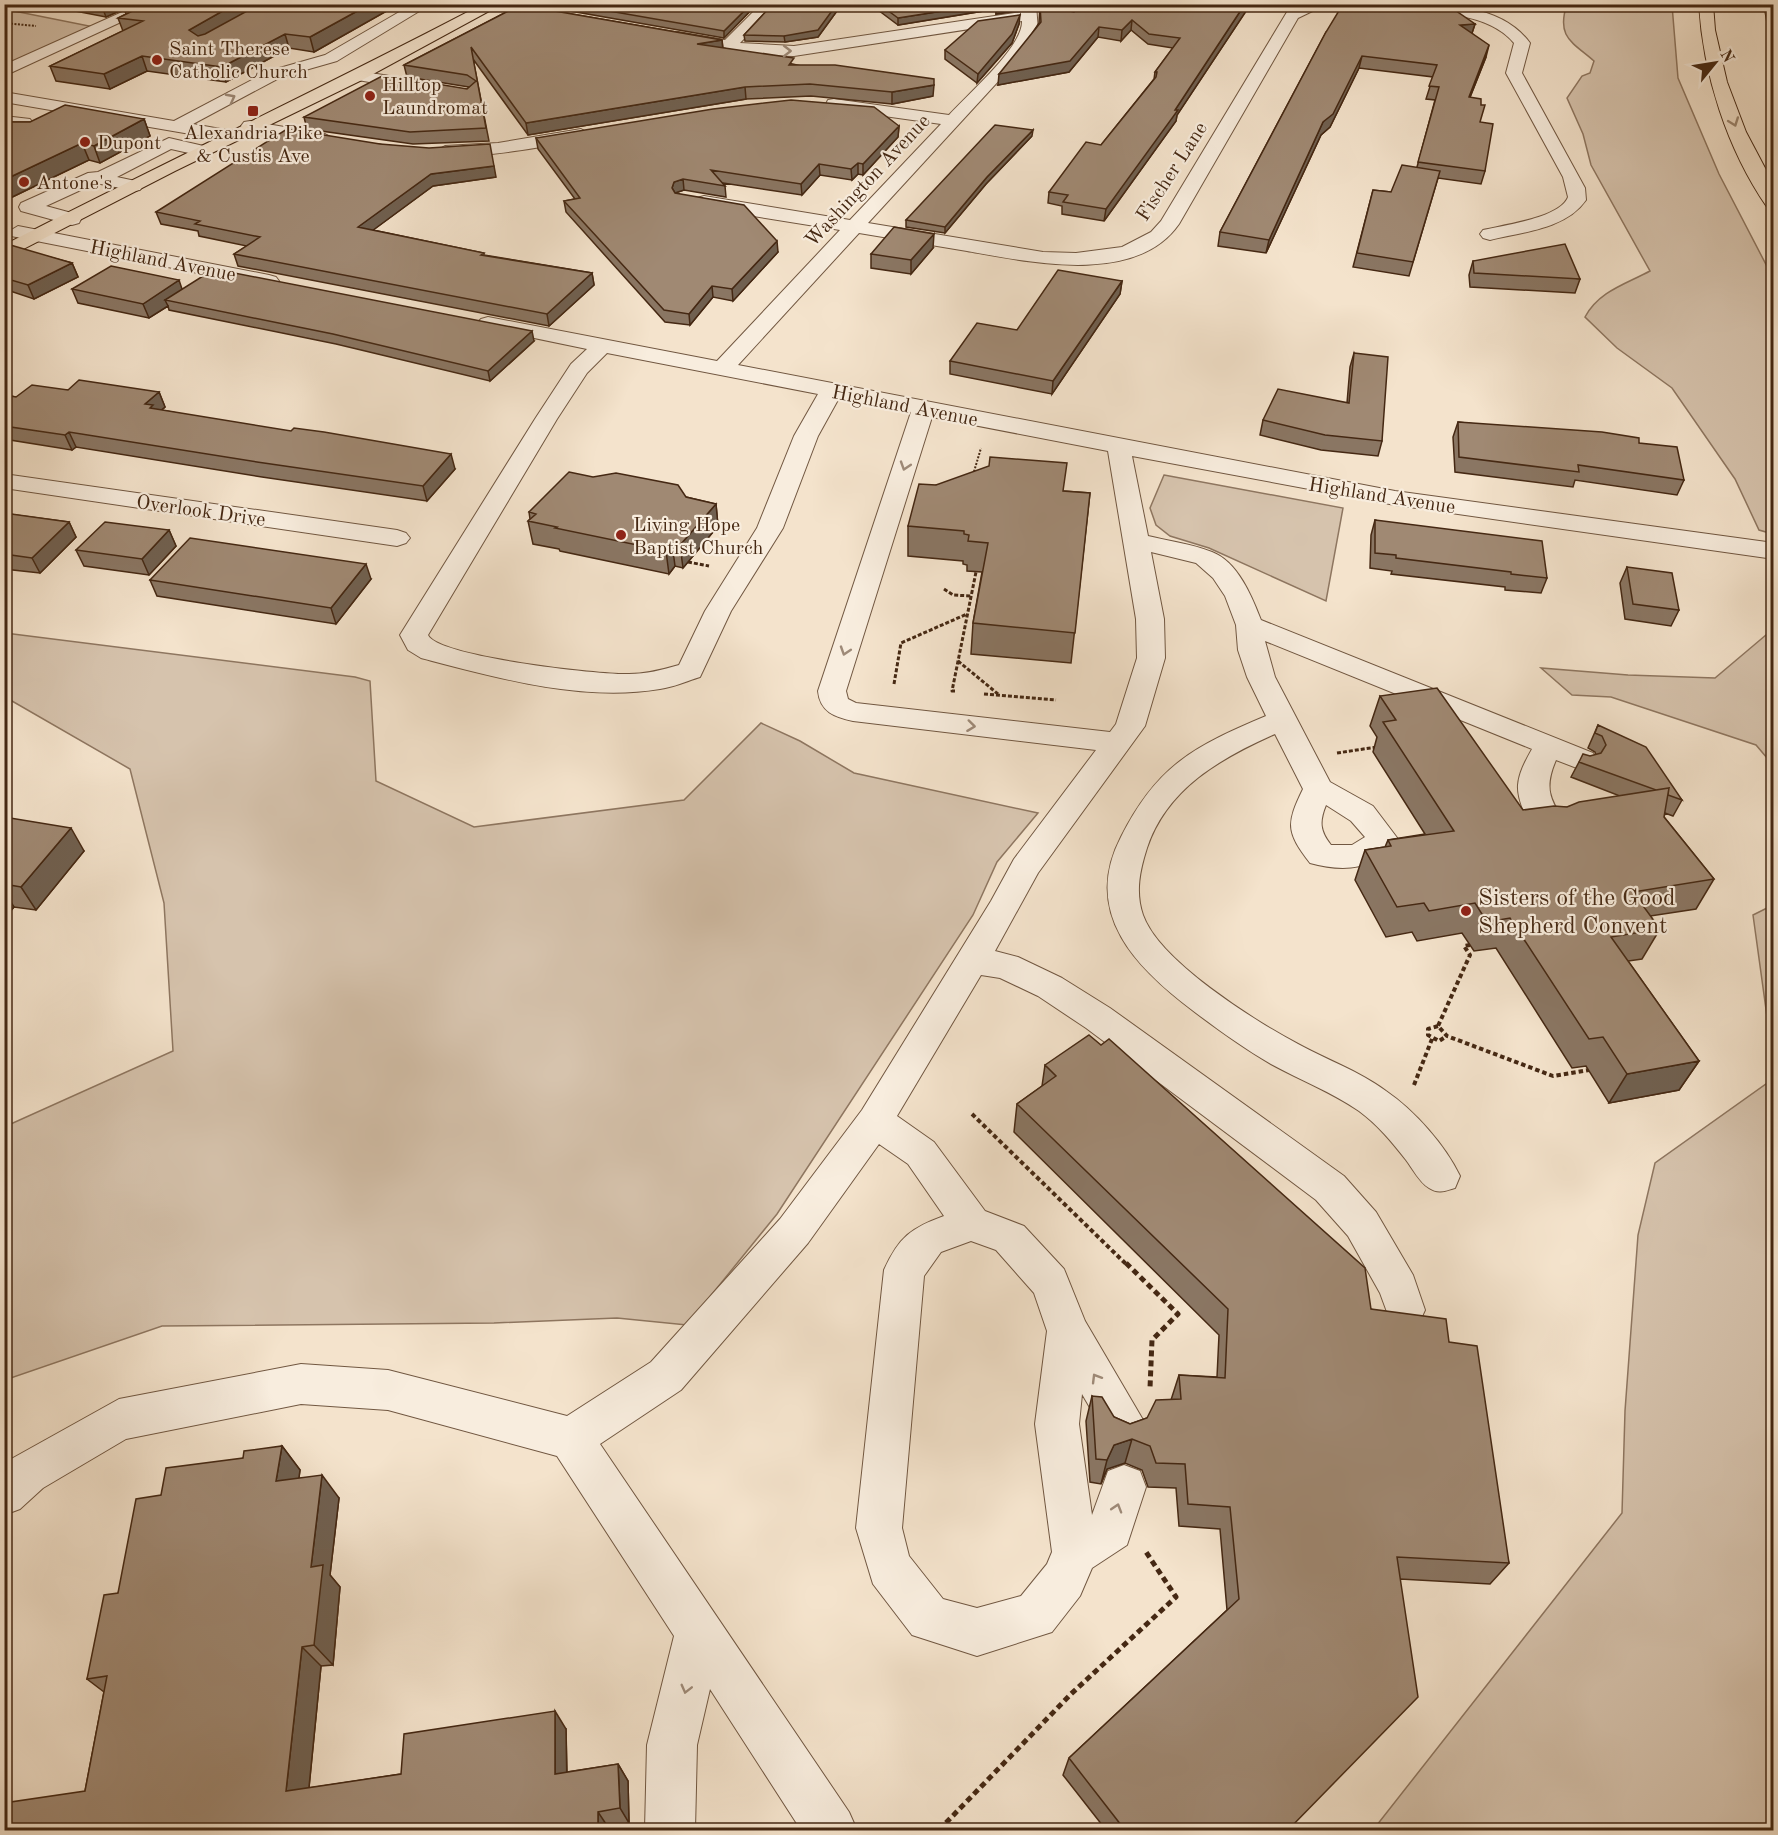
<svg xmlns="http://www.w3.org/2000/svg" width="1778" height="1835" viewBox="0 0 1778 1835" font-family="'Old Standard TT',serif">
<rect width="100%" height="100%" fill="#f4e3cc"/>
<filter id="stains"><feTurbulence type="fractalNoise" baseFrequency=".00333" numOctaves="4"/><feColorMatrix values="0 0 0 0 .2 0 0 0 0 .09 0 0 0 0 .02 0 0 0 .5 -.17"/></filter>
<radialGradient id="worn" r=".72"><stop offset=".6" stop-color="#630" stop-opacity="0"/><stop offset="1" stop-color="#630" stop-opacity=".3"/></radialGradient>
<path fill="#d6c3ad" stroke="#8e7660" stroke-width="1.5" d="M1567,4L1672,5L1678,78L1719,174L1773,278V534L1759,530L1735,479L1672,388L1617,348L1585,317C1599,291 1626,284 1650,271L1591,165L1583,134L1567,98L1582,76L1590,73L1594,61C1572,42 1556,37 1567,4Z
M4,9L99,28L5,71Z
M1164,475L1343,508L1326,601L1209,548L1170,536L1156,525L1150,508Z
M1773,629V765L1756,745L1611,697L1572,695L1541,668L1628,675L1715,678Z
M5,633L355,677L370,681L376,781L474,827L684,800L761,723L800,741L854,773L1038,813L997,862L973,915L777,1214L687,1325L617,1318L494,1323L162,1326L5,1380L4,1127L173,1051L164,903L130,769L5,697Z
M1773,905V1060L1753,915Z
M1773,1079V1830H1373L1622,1513L1625,1411L1638,1235L1655,1163Z"/>
<g fill="none" stroke-linecap="round" stroke-linejoin="round">
<g stroke="#715741" stroke-width="2">
<path id="minor" d="M140,4H160L4,76V65Z
M413,4H431L337,61L281,77L193,124L237,132L240,136L231,141L4,102V92L174,121L269,71L325,55Z
M514,4L561,14L563,17L556,21L494,9L487,5Z
M761,4H777L740,43L794,46L1022,12V4H1036L1038,31L1015,63L868,223L1043,252L1076,253L1122,247L1151,232L1161,221L1287,12L1306,4H1327L1298,18L1179,224C1136,286 1029,262 967,251C931,245 895,239 859,233L738,365L1395,491L1774,543V559L1395,505L1132,456L1148,536C1169,541 1192,544 1212,552C1238,562 1252,597 1261,620L1593,753L1597,760L1593,767L1582,770L1556,760C1543,790 1551,800 1566,825L1561,833C1554,835 1545,837 1538,832C1527,823 1517,799 1518,785C1519,772 1526,760 1532,749L1265,641L1275,677L1330,782L1373,806L1398,839C1379,871 1342,872 1310,863C1286,832 1286,824 1303,789L1275,734C1221,758 1167,788 1147,848C1140,870 1135,892 1143,915C1159,961 1255,1021 1298,1044C1327,1060 1359,1071 1386,1091C1415,1111 1445,1145 1460,1176L1455,1188C1445,1191 1438,1194 1429,1188C1420,1183 1412,1168 1406,1160C1392,1142 1378,1125 1359,1111C1332,1092 1300,1080 1271,1064C1245,1049 1220,1031 1196,1013C1137,969 1081,914 1121,837C1157,765 1195,746 1266,716L1247,677L1238,650L1236,625L1225,596L1213,578L1196,563L1151,552L1164,619L1165,658L1145,726L1038,873L995,951L1018,957L1062,978L1110,1008L1344,1176L1376,1212L1413,1275L1425,1310L1419,1323L1405,1329L1391,1323L1380,1293L1348,1236L1316,1200L1086,1028L1038,996L1000,978L981,975L897,1116L934,1142L985,1211L1024,1226L1064,1269L1085,1321L1146,1425L1139,1440L1124,1446L1109,1440L1082,1394L1079,1424L1092,1515L1108,1471L1124,1465L1140,1471L1146,1487L1127,1545L1092,1568L1080,1596L1052,1632L977,1656L912,1635L873,1584L856,1528L884,1270C899,1237 911,1228 944,1216L908,1164L879,1144L808,1243L681,1390L600,1444L849,1812L857,1830H801L710,1689L697,1745L695,1830H645L647,1745L674,1636L557,1456L388,1410L301,1404L126,1439L43,1488L20,1509L4,1515V1463L119,1399L301,1364L388,1370L567,1416L651,1362L780,1219L862,1110L991,901L1014,859L1096,750L853,721C835,717 820,712 818,691L911,412L839,398L818,436L783,528L731,611L700,677C687,681 674,687 660,689C582,702 497,678 421,658L408,650L400,635L535,419L571,364L587,349L481,327L477,323L481,319L488,317L717,361L840,230L704,208L697,206L695,202L697,198L704,196L850,220L941,124L834,109L826,104L828,100L834,99L949,115C968,94 1023,47 1022,21L794,56L754,55L678,42L670,37L678,32L725,40ZM607,353L818,394L794,436L757,528L705,611L679,665C662,670 646,674 629,674C600,675 438,657 428,635L557,419L587,373ZM932,417L1108,451L1136,619L1137,658L1116,724L1110,732L856,703L848,699L846,691ZM1326,805L1351,821L1365,837L1352,845H1331C1320,831 1319,822 1326,805ZM971,1241L996,1250L1034,1293L1047,1331L1035,1424L1052,1552L1047,1564L1021,1596L977,1608L943,1599L909,1556L902,1528L924,1276L941,1252Z
M1394,4C1439,4 1500,2 1530,43L1522,73L1585,188L1586,200C1566,229 1523,232 1490,240L1483,238L1480,234L1483,230C1504,225 1560,218 1568,197L1563,177L1506,73L1514,43C1489,13 1438,13 1401,8Z
M358,71L421,81L429,86L421,91L352,79L350,76L352,73Z
M4,116L30,119L33,123L24,128L4,126Z
M250,121L325,134L334,139L325,144L244,130L241,126L244,122Z
M581,129L590,134L587,138C566,143 447,166 436,151L445,146L498,143Z
M169,138L208,147L211,151L202,156L171,149L117,177L140,182L143,186L140,190L134,191L96,183L46,206L79,215L81,219L79,223L72,225L21,211L19,207L21,203L88,173L98,172Z
M18,226L269,275L276,277L279,281L276,285L269,287L11,236L8,232Z
M4,474L397,530L406,533L410,538L406,543L397,546L4,488Z"/>
</g>
<g stroke="#452813" stroke-width="2">
<path id="major" d="M483,4H502L364,79L175,171L4,259V245C163,163 325,87 483,4Z"/>
</g>
<g stroke="#452813" stroke-width="2">
<path id="highway" d="M1699,4H1713L1715,30L1727,82L1746,132L1774,185V208L1767,207C1727,149 1703,74 1699,4Z
M1764,4H1774V25L1767,21Z"/>
</g>
<path stroke="#452813" stroke-width="2" stroke-dasharray="2 1.5" stroke-linecap="butt" d="M4,23L36,26
M973,475L981,448"/>
<path stroke="#452813" stroke-width="3" stroke-dasharray="4 2" stroke-linecap="butt" d="M688,562L709,566
M944,589L953,595L971,596
M958,661L998,694
M894,684L901,643L967,614
M955,691H952L976,572
M984,694L1056,700
M1337,753L1377,747"/>
<path stroke="#452813" stroke-width="4" stroke-dasharray="4.5 3" stroke-linecap="butt" d="M1470,945L1464,946L1470,955L1438,1026L1447,1036L1553,1076L1589,1070
M1438,1026L1428,1029V1035L1439,1041L1447,1036
M1414,1085L1432,1039
M972,1114L1127,1265"/>
<path stroke="#452813" stroke-width="5" stroke-dasharray="6 4" stroke-linecap="butt" d="M1126,1263L1178,1314L1152,1340L1150,1388
M939,1830L1071,1694L1176,1597L1146,1552"/>
<use href="#minor" fill="#f8edde" fill-rule="evenodd"/>
<use href="#major" fill="#f4e3cc" fill-rule="evenodd"/>
<use href="#highway" fill="#f4e3cc" fill-rule="evenodd"/>
</g>
<path fill="#8a7663" stroke="#452813" stroke-width="1.5" d="M39,4H399L314,52L289,48L226,82L147,71L110,89L56,81L50,66L123,31L118,18L126,14L124,9L106,17Z
M542,4H757L724,38L542,6Z
M773,4H842L818,37L785,42L745,41L744,35Z
M870,4H1015V11L996,14V9L898,25Z
M1081,4H1261L1246,11L1177,115L1176,121L1104,221L1062,214V206L1048,203L1049,192L1101,145L1154,79L1155,72L1173,48L1148,44L1131,30L1121,41L1098,37L1069,72L998,85L1039,23L1040,5L1074,12Z
M520,5L722,40L723,48L933,96L892,104L811,96L746,99L528,135L473,59L489,141L413,144L307,129L304,117L467,89L469,87L407,77L404,65Z
M1019,24L1012,43L977,83L945,59V50Z
M1475,24L1472,33L1486,57L1470,97L1480,122L1485,171L1481,184L1438,178L1409,276L1353,267L1373,190L1391,192L1417,167L1435,100L1426,99L1433,77L1359,68L1330,127L1321,135L1266,253L1218,246L1220,232L1326,32Z
M144,119L150,136L100,163L89,160L4,201V122H30Z
M899,126L898,137L863,175L858,174L852,180L820,175L802,195L723,183L725,186L726,197L684,190L675,193L778,252L733,301L713,297L690,325L665,322L566,212L564,201L575,199L538,149L536,138Z
M1032,136L986,184L945,233L906,227V220Z
M380,144L496,177L433,186L373,230L484,253V255L592,273L594,285L549,326L238,266L234,254L247,246L199,236L198,231L161,224L156,212Z
M4,245L72,263L78,277L34,299L4,289Z
M933,248L911,274L871,268V254Z
M1473,261L1580,279L1575,293L1470,287L1469,275Z
M1122,281L1120,294L1052,394L950,374V361Z
M72,289H182L534,341L490,381L336,344L169,310L168,306L149,318L78,303Z
M1354,353L1382,441L1378,456L1321,450L1260,435L1263,420L1347,403L1350,367Z
M68,390L159,392L165,407L162,410L455,469L427,501L262,477L76,447L72,450L4,439V395L16,397Z
M1458,422L1639,443L1684,480L1677,495L1575,480L1573,487L1455,472L1453,437Z
M936,485L1064,491L1090,493L1071,663L971,654L973,623L982,572L967,571V565L963,564V561L908,556V526Z
M686,497L716,504L718,526L683,568L675,566L669,574L560,551L559,549L533,544L528,521L530,519L529,512Z
M4,509L8,514L69,522L76,537L40,573L4,569Z
M1375,520L1547,578L1541,593L1505,590V587L1391,574L1392,571L1370,568L1371,535Z
M169,530L176,546L149,575L84,566L76,550Z
M1627,567L1679,610L1671,626L1625,619L1620,583Z
M371,579L336,624L157,596L150,580Z
M1380,696L1523,810L1567,807L1620,796L1571,777L1579,762L1596,755L1595,752L1588,748L1598,725L1682,800L1673,816L1665,813L1664,817L1714,879L1696,909L1650,916L1660,929L1642,959L1628,961L1699,1061L1679,1090L1609,1103L1586,1066L1572,1068L1496,948L1474,951L1462,933L1417,941L1412,932L1386,937L1355,880L1365,850L1385,847L1388,840L1425,834L1373,752L1377,737L1370,726Z
M4,817L84,851L36,910L14,907L4,919Z
M1045,1065L1371,1309L1449,1342L1509,1563L1490,1584L1400,1579L1288,1830H1106L1063,1775L1069,1758L1227,1610L1220,1529L1179,1526L1176,1488L1148,1487L1142,1470L1125,1463L1107,1469L1101,1484L1090,1482L1086,1421L1092,1396L1114,1417L1130,1424L1147,1418L1171,1400L1179,1375L1217,1377L1219,1335L1014,1132L1017,1104L1042,1086Z
M282,1446L300,1470L299,1478L339,1498L330,1575L340,1587L333,1665L321,1666L309,1788L401,1774L566,1729L567,1772L618,1764L628,1781L629,1823L608,1827L85,1791L104,1692L87,1679L118,1593L161,1495L243,1458Z"/>
<path fill="#706050" stroke="#452813" stroke-width="1.5" d="M101,4H133L123,7L124,9L106,17Z
M235,4H264L194,45L189,30Z
M370,4H399L314,52L310,37Z
M751,4H757L724,38V31Z
M837,4H842L818,37L785,42L784,36Z
M987,4H1015V11L996,14V9L898,25V18Z
M1245,4H1261L1246,11L1177,115L1176,121L1104,221L1106,209L1175,110Z
M1020,15L1019,24L1012,43L977,83L978,74Z
M1132,20L1131,30L1121,41L1122,30Z
M1475,24L1471,36L1460,25Z
M1099,27L1098,37L1069,72L998,85L999,74Z
M285,34L289,48L226,82L222,67Z
M722,40L723,52L697,44Z
M1489,45L1486,57L1465,110L1469,97Z
M142,56L147,71L110,89L104,74Z
M1362,56L1359,68L1330,127L1321,135L1266,253L1269,240L1323,122Z
M934,85L933,96L892,104V92Z
M745,87L746,99L528,135L526,123Z
M144,119L150,136L100,163L94,146Z
M899,126L898,137L863,175V164Z
M1033,130L1032,136L986,184L945,233V227L987,177Z
M82,143L89,160L4,201V180Z
M858,163V174L852,180L851,169Z
M819,164L820,175L802,195L801,184Z
M494,166L496,177L433,186L361,239L358,227L431,174Z
M683,179L684,190L675,193L672,188L674,182Z
M934,234L933,248L911,274V260Z
M777,241L778,252L733,301L732,289Z
M72,263L78,277L34,299L28,285Z
M592,273L594,285L549,326L547,314Z
M179,280L184,295L165,300L168,306L149,318L143,304Z
M1122,281L1120,294L1052,394L1053,381Z
M712,286L713,297L690,325L689,314Z
M532,331L534,341L490,381L488,371Z
M159,392L165,407L156,414L145,404Z
M69,432L76,447L72,450L65,435Z
M451,454L455,469L427,501L423,486Z
M716,504L718,526L683,568L680,545Z
M69,522L76,537L40,573L32,558Z
M169,530L176,546L149,575L142,559Z
M672,543L675,566L669,574L666,551Z
M366,564L371,579L336,624L331,608Z
M71,828L84,851L36,910L21,887Z
M4,891L14,907L4,919Z
M1699,1061L1679,1090L1609,1103L1627,1074Z
M1132,1439L1125,1463L1107,1469L1101,1484L1107,1460L1114,1445Z
M282,1446L300,1470L295,1505L276,1481Z
M322,1475L339,1498L330,1575L340,1587L333,1665L314,1645L311,1567Z
M302,1647L321,1666L307,1807L286,1791Z
M555,1711L566,1729L567,1790L555,1774Z
M618,1764L628,1781L629,1823L620,1808Z
M598,1812L608,1827V1830H598Z"/>
<path fill="#a08973" stroke="#452813" stroke-width="1.5" d="M128,4H235L189,30L198,36L205,34L260,4H370L310,37L285,34L222,67L142,56L104,74L50,66L143,21L118,18L137,9L123,7Z
M569,4H751L724,31Z
M773,4H837L818,30L784,36L744,35Z
M879,4H987L898,18Z
M999,4H1015L996,7Z
M1081,4H1245L1175,110H1178L1106,209L1063,202L1068,195L1049,192L1086,142L1101,145L1156,77L1157,72H1155L1180,38L1149,34L1132,20L1122,30L1099,27L1070,61L999,74L1041,22L1040,5L1074,12Z
M1343,4H1446L1475,24L1460,25L1489,45L1469,97L1481,99V105H1485L1480,122L1493,124L1485,171L1418,162L1439,87L1429,86L1437,65L1362,56L1333,114L1323,122L1269,240L1220,232L1326,32Z
M520,5L722,40L697,44L794,58L789,65H835L934,79V85L892,92L810,84L745,87L526,123L471,47L486,128L410,132L304,117L384,75L467,89L476,81L467,75L404,65Z
M1020,15L1012,34L978,74L945,50L978,21Z
M791,100L874,107L899,126L863,164L858,163L851,169L819,164L801,184L711,170L725,186L683,179L674,182L672,188L675,193L744,205L777,241L732,289L712,286L689,314L664,310L564,201L580,198L536,138L713,109Z
M65,105L144,119L94,146L82,143L4,180V122H30Z
M995,125L1033,130L987,177L945,227L906,220Z
M287,129L380,144L429,148L490,144L494,166L431,174L358,227L484,253L481,255L592,273L547,314L234,254L260,237L195,224L200,221L156,212Z
M1402,165L1440,171L1413,262L1357,253L1373,190L1391,192Z
M894,227L934,234L911,260L871,254Z
M7,244L72,263L28,285L4,278V245Z
M1565,244L1580,279L1474,273L1473,261Z
M111,266L179,280L143,304L72,289Z
M214,269L532,331L488,371L333,334L165,300Z
M1058,270L1122,281L1053,381L950,361L977,323L1017,330Z
M1354,353L1388,357L1382,441L1325,435L1263,420L1278,389L1349,403Z
M79,380L159,392L145,404L153,405L150,408L291,431L294,428L324,432L451,454L423,486L257,462L69,432L65,435L4,426V395L16,397L32,385L68,390Z
M1458,422L1602,432L1639,438V443L1677,447L1684,480L1578,465L1579,472L1459,457Z
M990,457L1067,463L1063,491L1090,493L1075,633L973,623L988,543L968,541L969,535L964,534V531L908,526L919,484L936,485L989,466Z
M569,472L593,477L616,473L678,485L686,497L716,504L680,545L672,543L666,551L555,528L557,527L528,521L536,514L529,512Z
M4,513L69,522L32,558L4,554Z
M1375,520L1542,541L1547,578L1511,574V572L1396,558V555L1375,553Z
M105,522L169,530L142,559L76,550Z
M190,538L366,564L331,608L150,580Z
M1627,567L1672,573L1679,610L1633,604Z
M1437,688L1523,810L1554,806L1567,807L1579,802L1669,788L1664,817L1714,879L1633,892L1660,929L1611,937L1699,1061L1627,1074L1603,1037L1589,1039L1510,918L1487,922L1475,903L1429,911L1424,903L1397,907L1365,850L1391,846L1388,840L1454,831L1383,722L1396,720L1380,696Z
M1598,725L1646,747L1682,800L1668,795L1669,788L1656,790L1579,762L1583,754L1590,756L1601,753L1606,745L1602,736L1595,733Z
M4,817L71,828L21,887L4,884Z
M1089,1035L1101,1045L1109,1039L1365,1268L1371,1309L1446,1319L1449,1342L1477,1346L1509,1563L1397,1557L1418,1697L1288,1830H1115L1121,1825L1069,1758L1239,1599L1230,1507L1188,1504L1185,1464L1156,1463L1150,1446L1132,1439L1114,1445L1107,1460L1096,1459L1092,1396L1102,1397L1114,1417L1130,1424L1147,1418L1156,1400L1181,1399L1179,1375L1225,1378L1228,1309L1017,1104L1056,1076L1045,1065Z
M282,1446L276,1481L322,1475L311,1567L323,1565L314,1645L302,1647L286,1791L401,1774L404,1734L555,1711V1774L618,1764L620,1808L598,1812V1830H4V1803L85,1791L107,1676L87,1679L104,1595L118,1593L136,1499L161,1495L166,1468L243,1458L244,1451Z"/>
<defs><path id="oneway-chevron" d="M-2-3.5L2.5 0L-2 3.5" fill="none" stroke-width="1.6" stroke-linecap="round" stroke-linejoin="round" transform="scale(1.5)"/></defs>
<g stroke="#9e8a78">
<use href="#oneway-chevron" transform="translate(787 51)"/>
<use href="#oneway-chevron" transform="translate(231 98) rotate(-28)"/>
<use href="#oneway-chevron" transform="translate(905 466) rotate(108)"/>
<use href="#oneway-chevron" transform="translate(845 651) rotate(108)"/>
<use href="#oneway-chevron" transform="translate(971 726) rotate(7)"/>
<use href="#oneway-chevron" transform="translate(1096 1378) rotate(-121)"/>
<use href="#oneway-chevron" transform="translate(1117 1508) rotate(-73)"/>
<use href="#oneway-chevron" transform="translate(686 1689) rotate(104)"/>
</g>
<use stroke="#9c8670" href="#oneway-chevron" transform="translate(1734 122) rotate(70)"/>
<g fill="#8f2418" stroke="#f8edde" stroke-width="2">
<circle cx="157" cy="60" r="6"/>
<circle cx="370" cy="96" r="6"/>
<rect x="247" y="105" width="12" height="12" rx="3"/>
<circle cx="85" cy="142" r="6"/>
<circle cx="24" cy="182" r="6"/>
<circle cx="621" cy="535" r="6"/>
<circle cx="1466" cy="911" r="6"/>
</g>
<g text-anchor="middle" stroke-width="4.5" stroke-linejoin="round" paint-order="stroke">
<g font-size="20" fill="#452813" stroke="#f8edde" text-anchor="start">
<text x="169" y="55">Saint Therese<tspan x="169" dy="23">Catholic Church</tspan></text>
<text x="382" y="91">Hilltop<tspan x="382" dy="23">Laundromat</tspan></text>
<text x="253" y="139" text-anchor="middle">Alexandria Pike<tspan x="253" dy="23">&amp; Custis Ave</tspan></text>
<text x="97" y="149">Dupont</text>
<text x="36" y="189">Antone's</text>
<text x="633" y="531">Living Hope<tspan x="633" dy="23">Baptist Church</tspan></text>
</g>
<g font-size="20" fill="#452813" stroke="#f8edde">
<text transform="translate(1171 171) rotate(-57)" y="7">Fischer Lane</text>
<text transform="translate(867 180) rotate(-47)" y="7">Washington Avenue</text>
<text transform="translate(163 260) rotate(11)" y="7">Highland Avenue</text>
<text transform="translate(905 405) rotate(11)" y="7">Highland Avenue</text>
<text transform="translate(1382 495) rotate(9)" y="7">Highland Avenue</text>
<text transform="translate(201 510) rotate(8)" y="7">Overlook Drive</text>
</g>
<g font-size="24" fill="#452813" stroke="#f8edde" text-anchor="start">
<text x="1478" y="905">Sisters of the Good<tspan x="1478" dy="28">Shepherd Convent</tspan></text>
</g>
</g>
<rect width="1778" height="1835" fill="none" stroke="#f4e3cc" stroke-width="24"/>
<rect x="6" y="6" width="1766" height="1823" fill="none" stroke="#452813" stroke-width="3"/>
<rect x="12" y="12" width="1754" height="1811" fill="none" stroke="#452813" stroke-width="1.5"/>
<g transform="translate(1715 63) rotate(60)" stroke="#f8edde" stroke-width="4.5" paint-order="stroke">
<path d="M0-4.5L10 22L0 15L-10 22Z" fill="#452813"/>
<text y="-9" font-size="16" font-weight="bold" text-anchor="middle" fill="#452813">N</text>
</g>
<rect width="100%" height="100%" filter="url(#stains)"/>
<rect width="100%" height="100%" fill="url(#worn)"/>
</svg>
